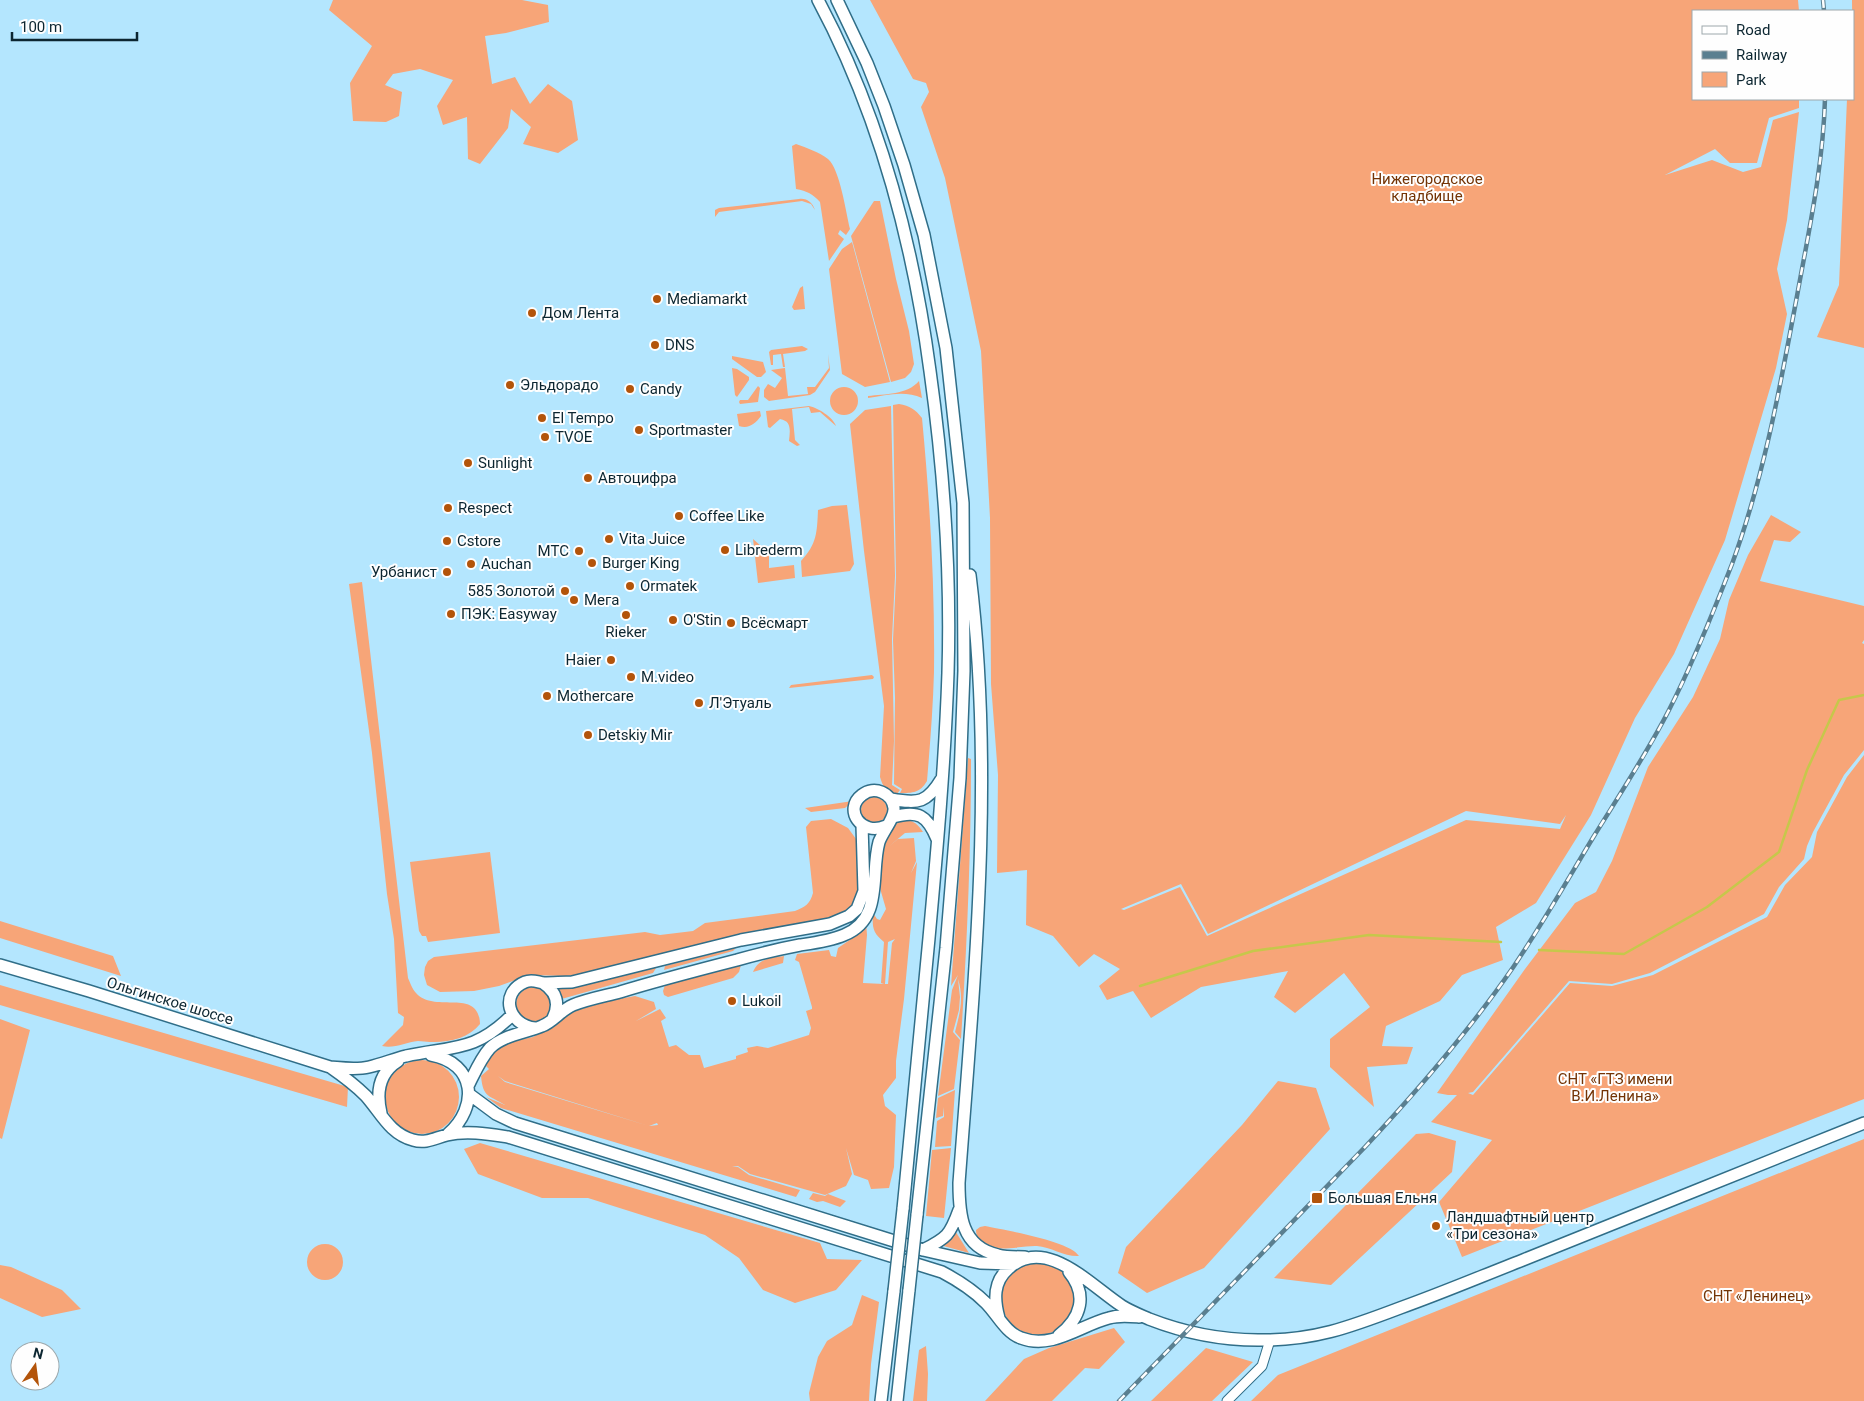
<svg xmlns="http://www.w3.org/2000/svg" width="1864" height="1401" viewBox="0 0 1864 1401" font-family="Roboto,sans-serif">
<rect width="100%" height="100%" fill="#b4e6fe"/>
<path fill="#f7a578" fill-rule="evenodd" d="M333,0H522L548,5L549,22L506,33L485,36L492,84L515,77L530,104L548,84L572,101L578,140L558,153L523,144L531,127L511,109L508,128L480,164L468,159L467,117L443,125L437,106L453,80L420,69L393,74L385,85L402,92L399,116L386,122L353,121L350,83L372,46L329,10Z
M870,0H1798L1799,11H1693V99H1799V108L1769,118L1757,163H1730L1715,149L1665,175L1712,160L1743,172L1761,167L1773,120L1799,112L1787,220L1777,269L1787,314L1776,368L1725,540L1674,654L1635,718L1591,815L1536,903L1496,927L1503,960L1462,975L1440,1001L1386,1026L1382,1046L1413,1047L1407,1064L1367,1067L1374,1107L1330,1067V1039L1370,1007L1344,973L1295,1013L1274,997L1288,971L1201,987L1151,1018L1133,991L1107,1000L1099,986L1120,969L1094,954L1079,967L1053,936L1026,925L1027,870L997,873L998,775L991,684L990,518L981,351L945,178L921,107L929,92L926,83L913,79ZM1466,811L1560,824L1566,815L1560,829L1466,820L1207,936L1180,887L1124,910L1121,909L1181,884L1208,934Z
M1852,0H1864V348L1817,337L1839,285L1847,99H1853Z
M796,144C807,148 819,152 828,159C840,169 846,213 850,229L846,235L840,230L838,234L844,239L829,261L820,202C813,194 807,191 796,189L792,146Z
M799,199C807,198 812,202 815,210L811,204L802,201L719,212L715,217V210L719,208Z
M874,201H880L896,279L909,331L914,364L911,372L905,378L891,382L851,236Z
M852,242L890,382L865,387L842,374L829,269L842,249Z
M803,286L805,309L794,310L792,307L800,288Z
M802,346L808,349L805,351L783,354L785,367H783L781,354L773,355V365H771L769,352L771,350Z
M828,354L830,370L815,392L810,395L769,401L764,397V390L768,384L775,388L782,378L771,370L785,368L788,396L808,394L807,387H815L829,368Z
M732,356L763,362L766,372L761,377H757L732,359Z
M732,368L737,369L749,377V380L737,397L735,395Z
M919,381L922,398C905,390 886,395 868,398V396C885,394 907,395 919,381Z
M758,386L760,388L758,402L740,404L739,402L740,400H748Z
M830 401a14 14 0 1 1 28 0a14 14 0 1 1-28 0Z
M899,404C910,406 915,409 922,418C930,502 935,587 934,672C933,708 930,745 927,781C920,793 913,793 900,793L902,789L894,784L895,698L893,640L896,577L893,405Z
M809,406C818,408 833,417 836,426L820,412L811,413L809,407L792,409L795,440L800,445L797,446L789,441C790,431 792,421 780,419L770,428L768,427L766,411Z
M891,406L895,576L892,639L894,741L892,785L900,790L897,794C886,793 883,787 880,777L884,706L864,551L850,424L865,410Z
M760,411L761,416C755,424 749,429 739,426L737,414Z
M847,505L854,564L850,571L802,577L801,561C817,544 817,532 818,510L832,506Z
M1771,515L1801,532L1790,542L1774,540L1760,581L1864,606V640L1862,643L1864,644V750L1844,775L1813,832L1807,846L1804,859L1779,887L1764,914L1650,973L1612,984L1569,981L1473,1092L1468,1093L1473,1095L1570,983L1612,986L1653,975L1767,917L1785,885L1812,857L1817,832L1847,777L1864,755V1099L1462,1257L1439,1202L1492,1140L1431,1122L1457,1095H1448L1437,1093L1525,969L1575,903L1596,892L1612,861L1648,767L1693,697L1720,639L1729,600L1748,555Z
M753,539L761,546L769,548V568L794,565L795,578L758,583Z
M362,582L408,978C410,982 412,989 416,993C434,1014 479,987 480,1024C469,1038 448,1043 430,1042C426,1042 422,1041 418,1041C406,1042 394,1049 382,1046L403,1025L404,1017L398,1013L394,939L387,894L372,753L349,584Z
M872,675L874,677L873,679L789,688L791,685Z
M968,758L971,759C971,852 967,945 961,1039L955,1032C960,1013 964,998 958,979L960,997L959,1010L953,1032L960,1040L954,1089L938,1096L952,990L958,975L951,986Z
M861 810a13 13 0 1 1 26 0a13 13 0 1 1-26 0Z
M853,801L845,808L811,812L805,808Z
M831,819L848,828L859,843L862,885L856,907L834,920L732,936L597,972L566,976L529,975L499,986L474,991L440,992L427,985L424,975L425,967L428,961L434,957L645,932L660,935L693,931L705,923L795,911C805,907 810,904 813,893L806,827L811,821Z
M904,819C914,821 918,824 923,832L905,833L888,847L898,839L914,838L916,861L911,873L917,862L904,999L896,1061V1078L883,1095L885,1106L896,1115L894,1167L889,1188L871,1189L868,1180L854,1175L846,1148L852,1174L846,1186L825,1195L750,1174L738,1166H732L738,1167L749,1175L800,1190L796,1197L501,1108L486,1097L505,1105C489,1095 483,1098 481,1076L489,1069L486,1066L488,1056L506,1043L533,1037L547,1029L568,1013L608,1001L635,996L654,1002L656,1009L636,1021L660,1009L666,1018L661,1021L669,1047L676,1045L689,1055H700L704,1068L736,1059V1056L748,1052L747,1048L757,1046L768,1048L809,1035L811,1028L806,1011L812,1009V1007L799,962L795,960L797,954L829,950L831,956L836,957L838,948L857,935L866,922L867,935L863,983L884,984L881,983L884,942C873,933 872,928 873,913L877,919L880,920L886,909C883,898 879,887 878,875C875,857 887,826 904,819ZM894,928L895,939L892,943L888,984H885L888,942L895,939ZM498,1076L505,1081L649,1126L657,1123L658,1125L649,1126L505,1082Z
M490,852L500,933L428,942L426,936H422L419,931L410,862Z
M0,921L113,956L121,976L0,938Z
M736,948L733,951L664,970L665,966Z
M784,956L783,963L753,972C759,958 771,958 784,956Z
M659,963L653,973L558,1000L554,986Z
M741,965L739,972L733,978L668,997L664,995L663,991L665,985Z
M0,985L348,1087L347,1107L0,1005Z
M516 1005a18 18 0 1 1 36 0a18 18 0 1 1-36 0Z
M0,1019L30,1030L2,1139L0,1138Z
M385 1097a37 37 0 1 1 74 0a37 37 0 1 1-74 0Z
M1278,1081L1316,1088L1330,1129L1204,1268L1147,1293L1118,1273L1126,1247L1242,1125Z
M955,1090L951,1146L935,1147L937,1121L944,1117V1107L943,1116L936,1118L938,1098Z
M1429,1133L1456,1141L1452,1172L1331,1285L1274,1278L1416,1134Z
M1864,1139V1401H1251L1278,1375Z
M480,1143L820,1243L827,1259L862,1260L836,1290L795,1303L763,1290L739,1258L705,1235L588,1198H542L478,1174L464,1149Z
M951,1148L944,1218L926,1216L932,1150Z
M813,1193L825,1196L828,1194L846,1201L840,1207L823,1201L817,1202L809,1199Z
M985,1226C1004,1230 1070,1241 1079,1256C1065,1257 1051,1247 1037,1246C1019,1245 977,1259 976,1230L980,1227Z
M954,1229L969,1253L940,1245Z
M307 1262a18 18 0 1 1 36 0a18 18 0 1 1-36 0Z
M1001 1298a37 37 0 1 1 74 0a37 37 0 1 1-74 0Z
M0,1265L11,1267L62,1290L81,1309L42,1317L0,1298Z
M862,1295L879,1302L871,1364L869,1401H810L809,1393L818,1357L827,1341L852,1325Z
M1114,1328L1125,1342L1099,1369L1085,1368L1052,1401H985L1024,1359L1049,1348Z
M926,1346L928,1374L927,1401H913L919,1350Z
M1206,1348L1253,1362L1212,1401H1151Z"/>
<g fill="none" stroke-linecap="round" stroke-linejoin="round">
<path stroke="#c6c74b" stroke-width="2.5" d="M1539,950L1624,954L1707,907L1779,852L1807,770L1839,700L1864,695
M1140,986L1253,951L1369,935L1501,942"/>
<g stroke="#306e88" stroke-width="11">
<path id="minor" d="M1227,1401L1262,1366L1270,1340"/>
</g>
<g stroke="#306e88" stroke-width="14">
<path id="major" d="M818,0C879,114 913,243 930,371C944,471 951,572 948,673C945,762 937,850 929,938C920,1029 912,1119 903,1209
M837,0L867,63L884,106L904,165L924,235L946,348L963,503L964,671L960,778L946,948L917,1215
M970,575C995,777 974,982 959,1183C959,1214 961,1247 998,1255C1006,1257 1016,1257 1025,1257
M891,799C919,804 927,803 942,778
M893,817C918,810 927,815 937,839
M0,965L89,991L330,1067C343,1068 356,1070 369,1067C382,1064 394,1059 406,1056C453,1046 475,1052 512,1015
M543,983C557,992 560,1004 553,1018
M535,1028C508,1025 499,993 525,982C532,979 537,982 544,983C553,983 563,982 572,982L741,940L830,924L849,916L857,909L864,891L862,825
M431,1055C476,1063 479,1107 448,1134
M330,1067C343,1076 355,1085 366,1096C381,1113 390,1134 413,1140C426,1144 435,1138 447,1135C466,1130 489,1134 508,1137L942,1272C959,1281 973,1290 986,1303C997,1314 1006,1333 1021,1338C1052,1350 1081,1325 1109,1318C1119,1315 1128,1316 1139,1317
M469,1084C475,1072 481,1058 490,1048C503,1035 525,1033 542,1026C553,1022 561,1010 573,1005C588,999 605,996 620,992C659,980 698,970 737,960C758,954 779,949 800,945C814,943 830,941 844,935C884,919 870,874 879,842C883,831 895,818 894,808C892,793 874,785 862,795C843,809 861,837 886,826
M469,1094L496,1114L515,1123L923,1250L980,1263L1013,1264
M381,1113C376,1092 379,1073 398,1061
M923,1250C947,1238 950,1235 959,1210
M999,1318C994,1300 993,1282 1008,1269C1045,1234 1091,1286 1122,1306C1130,1311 1140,1315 1149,1319C1185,1333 1220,1340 1258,1340C1313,1341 1350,1327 1400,1308C1442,1293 1482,1276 1523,1260C1637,1214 1750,1169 1864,1123
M1059,1335C1081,1318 1088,1295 1069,1272
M881,1401L894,1291
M897,1401L909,1290"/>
</g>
<use href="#minor" stroke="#fff" stroke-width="9"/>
<use href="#major" stroke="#fff" stroke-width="11"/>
<g stroke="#5a7f90" stroke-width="4.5">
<path id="rail" d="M1823,0L1824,11
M1119,1401L1365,1147C1418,1090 1470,1030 1514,966C1543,923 1568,879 1594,836C1620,794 1647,753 1669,710C1693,663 1713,613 1732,564C1764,477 1780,387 1797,296C1809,230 1823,166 1825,99"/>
</g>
<use href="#rail" stroke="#fefefe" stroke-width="2.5" stroke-dasharray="8" stroke-linecap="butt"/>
<g stroke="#306e88" stroke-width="14" stroke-linecap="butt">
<path id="major-bridge" d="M909,1290L917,1215
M894,1291L903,1209"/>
</g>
<use href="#major-bridge" stroke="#fff" stroke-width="11"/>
</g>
<g fill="#b3540a" stroke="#fefefe" stroke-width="2">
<circle cx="657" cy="299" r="5"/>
<circle cx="532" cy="313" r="5"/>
<circle cx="655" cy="345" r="5"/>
<circle cx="510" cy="385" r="5"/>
<circle cx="630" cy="389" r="5"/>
<circle cx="542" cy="418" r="5"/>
<circle cx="639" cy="430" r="5"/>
<circle cx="545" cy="437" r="5"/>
<circle cx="468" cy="463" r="5"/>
<circle cx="588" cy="478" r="5"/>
<circle cx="448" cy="508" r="5"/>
<circle cx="679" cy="516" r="5"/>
<circle cx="609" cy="539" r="5"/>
<circle cx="447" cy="541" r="5"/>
<circle cx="725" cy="550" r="5"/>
<circle cx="579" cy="551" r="5"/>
<circle cx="592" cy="563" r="5"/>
<circle cx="471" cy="564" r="5"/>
<circle cx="447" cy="572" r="5"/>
<circle cx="630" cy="586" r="5"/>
<circle cx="565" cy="591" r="5"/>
<circle cx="574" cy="600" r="5"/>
<circle cx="451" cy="614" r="5"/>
<circle cx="626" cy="615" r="5"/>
<circle cx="673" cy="620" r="5"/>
<circle cx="731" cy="623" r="5"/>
<circle cx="611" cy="660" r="5"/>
<circle cx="631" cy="677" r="5"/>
<circle cx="547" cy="696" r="5"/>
<circle cx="699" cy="703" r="5"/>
<circle cx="588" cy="735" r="5"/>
<circle cx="732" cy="1001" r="5"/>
<rect x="1311" y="1192" width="12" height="12" rx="2.5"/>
<circle cx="1436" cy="1226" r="5"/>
</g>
<g text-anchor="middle" stroke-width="4" stroke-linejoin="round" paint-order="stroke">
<g font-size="15" fill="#743405" stroke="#fefefe">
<text x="1427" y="184">Нижегородское<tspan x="1427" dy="17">кладбище</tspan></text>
<text x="1615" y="1084">СНТ «ГТЗ имени<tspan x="1615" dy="17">В.И.Ленина»</tspan></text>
<text x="1757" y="1301">СНТ «Ленинец»</text>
</g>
<g font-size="15" fill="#0c2631" stroke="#fefefe" text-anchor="start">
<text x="667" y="304">Mediamarkt</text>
<text x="542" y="318">Дом Лента</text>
<text x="665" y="350">DNS</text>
<text x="520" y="390">Эльдорадо</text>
<text x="640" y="394">Candy</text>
<text x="552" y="423">El Tempo</text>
<text x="649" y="435">Sportmaster</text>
<text x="555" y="442">TVOE</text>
<text x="478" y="468">Sunlight</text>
<text x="598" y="483">Автоцифра</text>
<text x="458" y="513">Respect</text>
<text x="689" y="521">Coffee Like</text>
<text x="619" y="544">Vita Juice</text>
<text x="457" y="546">Cstore</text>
<text x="735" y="555">Librederm</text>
<text x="569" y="556" text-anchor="end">МТС</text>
<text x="602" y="568">Burger King</text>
<text x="481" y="569">Auchan</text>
<text x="437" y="577" text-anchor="end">Урбанист</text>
<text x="640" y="591">Ormatek</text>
<text x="555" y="596" text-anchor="end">585 Золотой</text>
<text x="584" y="605">Мега</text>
<text x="461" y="619">ПЭК: Easyway</text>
<text x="683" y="625">O'Stin</text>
<text x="741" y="628">Всёсмарт</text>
<text x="626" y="637" text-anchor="middle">Rieker</text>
<text x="601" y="665" text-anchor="end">Haier</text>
<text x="641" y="682">M.video</text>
<text x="557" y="701">Mothercare</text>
<text x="709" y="708">Л'Этуаль</text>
<text x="598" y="740">Detskiy Mir</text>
<text x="742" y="1006">Lukoil</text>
<text x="1328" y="1203">Большая Ельня</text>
<text x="1446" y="1222">Ландшафтный центр<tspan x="1446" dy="17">«Три сезона»</tspan></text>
</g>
<g font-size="15" fill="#0c2631" stroke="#fefefe">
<text transform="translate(170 1001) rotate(17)" y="5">Ольгинское шоссе</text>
</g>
</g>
<rect x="1692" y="10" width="162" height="90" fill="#fefefe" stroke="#9da8ac"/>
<rect x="1702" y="26" width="25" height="8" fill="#ffffff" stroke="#9da8ac"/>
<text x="1736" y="35" font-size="15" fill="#0c2631">Road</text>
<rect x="1702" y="51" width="25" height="8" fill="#5a7f90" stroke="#9da8ac"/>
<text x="1736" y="60" font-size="15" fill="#0c2631">Railway</text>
<rect x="1702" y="72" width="25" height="15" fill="#f7a578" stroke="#9da8ac"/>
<text x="1736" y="85" font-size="15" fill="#0c2631">Park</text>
<g transform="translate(35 1366) rotate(14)"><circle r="24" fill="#fefefe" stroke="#9da8ac"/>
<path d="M0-4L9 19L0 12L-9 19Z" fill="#b3540a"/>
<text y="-8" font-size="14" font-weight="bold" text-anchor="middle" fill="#0c2631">N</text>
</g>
<path d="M12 32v8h125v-8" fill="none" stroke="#0c2631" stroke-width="2.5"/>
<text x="20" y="32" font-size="15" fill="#0c2631" stroke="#fefefe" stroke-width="4" paint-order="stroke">100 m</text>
</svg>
